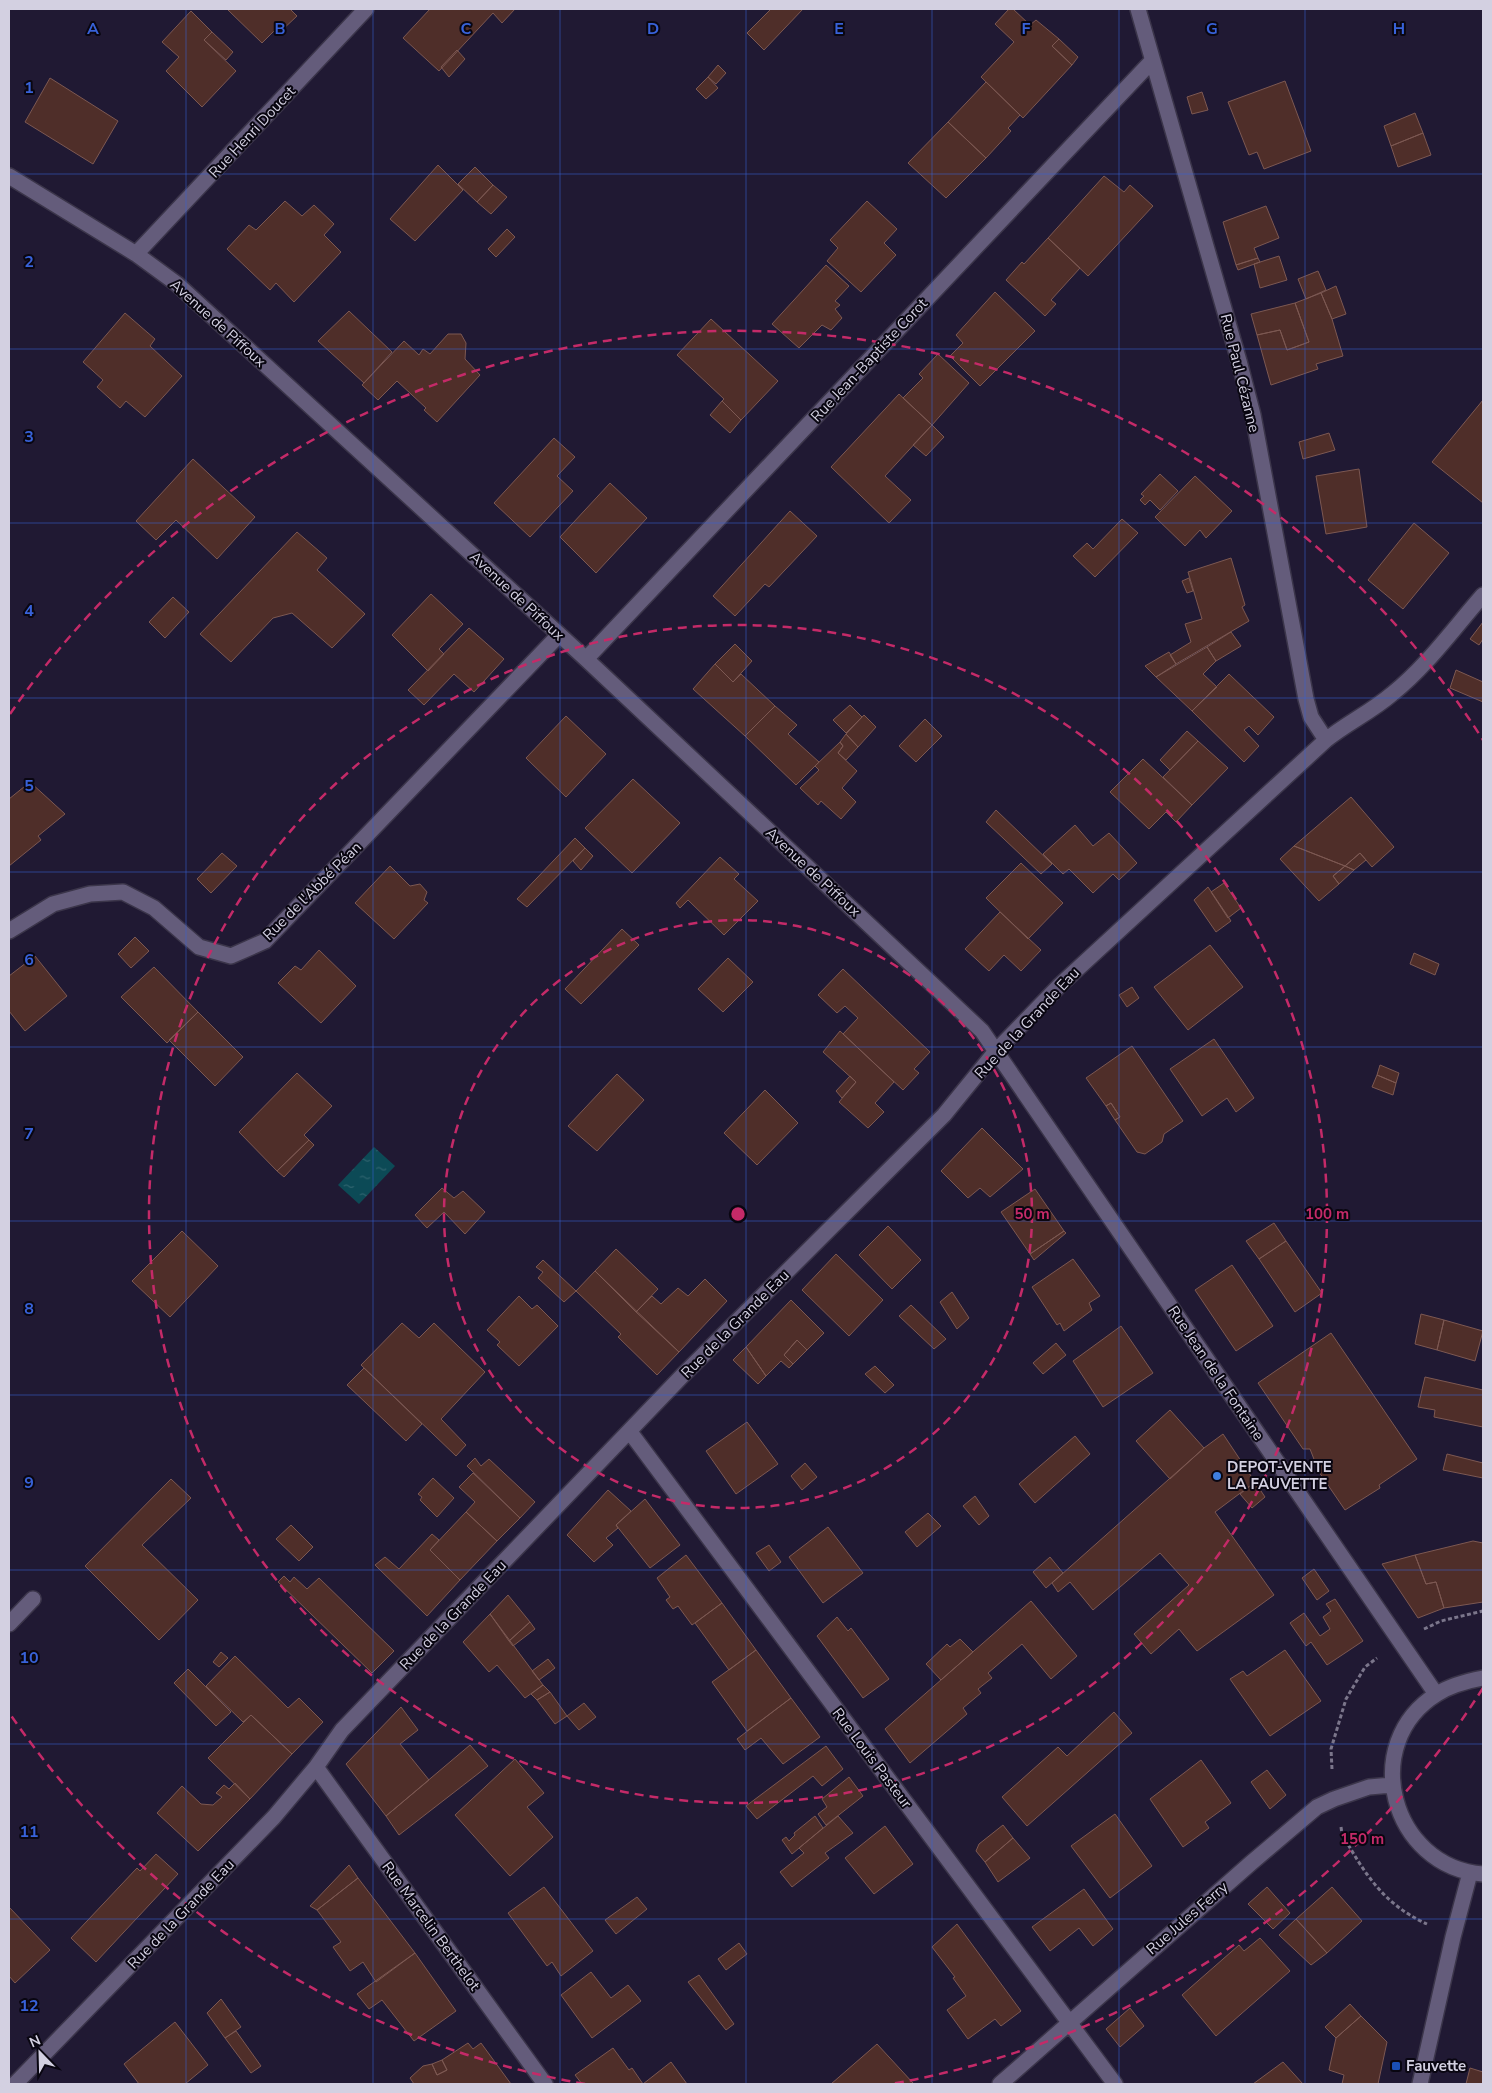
<svg xmlns="http://www.w3.org/2000/svg" width="1492" height="2093" viewBox="0 0 1492 2093" font-family="'Nunito Sans',sans-serif">
<defs>
<pattern id="water-ripples" width="26" height="14" patternUnits="userSpaceOnUse" patternTransform="scale(1.25)"><rect width="26" height="14" fill="#0c4a56"/><path d="M2 4q2-2 4 0t4 0M15 11q2-2 4 0t4 0" fill="none" stroke="#2e636e"/></pattern>
</defs>
<rect width="100%" height="100%" fill="#201933"/>
<path fill="url(#water-ripples)" d="M374,1147L395,1166L359,1204L338,1185Z"/>
<path fill="#4f2e29" stroke="#7c5852" d="M229,9H290L297,16L280,32L276,29L262,43L228,10Z
M430,9H515L502,23L493,13L439,71L403,38Z
M771,9H803L764,50L747,33Z
M1009,9H1013L1030,25L1036,20L1059,39L1052,46L1072,65L1023,118L981,77L1014,42L995,24Z
M191,11L212,32L204,40L236,71L202,107L166,71L179,57L162,42Z
M212,32L233,52L226,60L204,40Z
M1059,39L1078,57L1072,65L1052,46Z
M457,50L465,59L449,77L441,67Z
M718,65L726,73L716,84L708,77Z
M708,77L718,88L706,99L696,89Z
M50,78L118,121L93,164L25,122Z
M1285,81L1311,151L1264,169L1257,152L1249,155L1228,102Z
M986,82L1020,115L1008,128L1011,131L986,158L948,122Z
M1202,92L1208,110L1192,114L1187,97Z
M1415,113L1423,133L1391,146L1384,126Z
M948,122L986,158L946,198L908,163Z
M1423,133L1431,155L1398,167L1391,146Z
M438,165L463,190L415,241L390,219Z
M475,167L493,185L477,202L458,184Z
M1104,176L1124,192L1130,185L1153,206L1088,276L1048,238Z
M493,185L507,197L491,214L477,202Z
M285,201L302,216L314,205L334,224L324,235L341,252L294,302L276,283L270,290L227,249L249,225L256,230Z
M867,201L897,229L884,243L896,255L861,292L827,261L838,248L830,240Z
M1266,206L1279,238L1254,248L1258,258L1236,265L1223,222Z
M507,229L515,237L496,257L488,249Z
M1048,238L1080,268L1051,300L1056,304L1045,316L1006,280L1022,262L1024,264Z
M1279,256L1287,280L1260,288L1254,264Z
M1258,258L1260,262L1238,270L1236,265Z
M826,265L849,286L835,301L840,305L835,309L842,318L831,330L822,325L799,348L772,324Z
M1318,271L1326,290L1306,299L1298,279Z
M1336,286L1346,314L1332,319L1321,293Z
M995,292L1035,331L980,386L950,356L963,343L956,335Z
M1321,293L1332,319L1343,356L1316,364L1318,369L1271,385L1257,335L1280,330L1287,350L1309,342L1295,303Z
M1295,303L1309,342L1287,350L1280,330L1257,335L1251,314Z
M349,311L392,352L364,383L318,341Z
M125,313L155,339L150,346L182,376L145,417L126,401L120,408L97,387L103,380L83,362Z
M711,319L778,381L741,420L722,401L724,399L677,355Z
M448,334H461L466,343L465,359L480,375L437,422L424,410L426,408L397,381L378,400L362,385L404,341L419,355L423,349L430,354Z
M938,354L969,383L932,425L903,398L923,378L919,374Z
M899,394L932,425L885,476L911,500L889,523L831,467Z
M1483,400V503L1432,462Z
M722,401L741,420L730,433L710,415Z
M932,425L944,437L926,456L913,445Z
M1329,433L1335,450L1303,459L1299,442Z
M554,438L575,457L557,476L573,491L530,537L494,503Z
M193,459L255,517L217,559L176,520L156,540L136,521Z
M1359,469L1367,527L1326,534L1316,476Z
M1160,474L1178,491L1160,510L1150,500L1145,505L1140,500L1144,496L1141,494Z
M1195,476L1232,511L1206,538L1200,530L1185,546L1155,517Z
M610,483L647,518L596,573L560,537Z
M790,511L817,536L769,587L765,584L735,616L713,596Z
M1122,519L1138,533L1095,577L1073,556L1087,543L1093,549Z
M1414,523L1449,553L1403,609L1368,580Z
M297,532L327,558L317,570L365,614L332,648L292,613L273,618L231,662L200,634Z
M1231,558L1245,605L1242,607L1249,621L1176,664L1170,655L1191,642L1185,624L1202,619L1188,572Z
M1189,578L1193,591L1187,593L1182,581Z
M431,594L463,624L439,649L444,654L428,671L392,635Z
M173,597L189,612L165,638L149,622Z
M1483,622V639L1479,645L1470,639Z
M469,628L504,659L474,692L454,674L424,705L408,690Z
M1231,632L1241,646L1216,661L1207,647Z
M735,644L752,661L733,682L715,664Z
M1207,647L1216,661L1203,674L1217,687L1192,711L1156,677Z
M1169,652L1176,664L1156,677L1145,666Z
M715,664L733,682L741,674L775,706L745,736L693,689Z
M1456,670L1483,682V702L1450,688Z
M1229,674L1274,717L1258,735L1249,726L1244,730L1259,746L1244,762L1192,711Z
M850,705L862,717L846,733L833,720Z
M775,706L797,725L788,734L819,762L796,785L745,736Z
M864,715L876,727L858,747L846,734Z
M566,716L606,754L566,797L526,758Z
M925,719L942,736L916,762L899,746Z
M1187,731L1198,741L1170,770L1160,760Z
M846,734L858,747L846,760L838,753L843,746L840,742Z
M1198,741L1228,768L1192,805L1163,777Z
M840,742L843,746L838,753L857,771L842,788L856,802L841,819L821,801L818,805L800,788L819,770L815,766Z
M1143,759L1192,805L1176,822L1166,812L1149,829L1110,792Z
M633,779L680,823L632,873L585,828Z
M30,782L65,814L38,836L41,840L9,866V799Z
M1351,797L1394,847L1372,867L1360,853L1345,866L1294,846Z
M996,810L1052,864L1041,874L986,822Z
M1075,825L1093,846L1109,833L1137,863L1119,880L1113,874L1093,893L1069,869L1063,874L1043,854Z
M575,838L585,848L527,907L517,899Z
M1294,846L1345,866L1333,876L1339,884L1319,901L1280,859Z
M585,848L593,856L581,870L573,861Z
M222,853L237,866L211,893L197,879Z
M1360,853L1366,860L1354,870L1345,866Z
M720,857L739,874L734,879L758,901L724,935L688,900L680,908L676,903Z
M1021,863L1063,903L1028,939L986,898Z
M390,866L410,886L420,884L427,892L424,900L428,903L394,939L355,903Z
M1345,866L1354,870L1339,884L1333,876Z
M1224,883L1241,908L1228,918L1211,892Z
M1208,887L1231,921L1216,932L1194,900Z
M1000,912L1041,950L1021,971L1004,955L989,971L965,949Z
M622,929L639,945L581,1004L565,989Z
M135,937L149,951L131,968L118,954Z
M1210,945L1243,987L1188,1030L1154,987Z
M319,950L356,986L321,1023L278,983L295,966L301,970Z
M1414,953L1439,964L1435,975L1410,964Z
M35,956L67,996L25,1031L9,1011V976Z
M728,958L753,982L723,1012L698,989Z
M154,967L198,1012L167,1043L121,997Z
M843,969L930,1052L914,1069L919,1073L903,1090L843,1034L858,1018L845,1006L837,1013L818,995Z
M1132,987L1139,998L1127,1007L1119,995Z
M198,1012L243,1057L215,1086L169,1040Z
M840,1031L894,1082L875,1103L884,1112L868,1128L839,1102L856,1082L823,1052Z
M1214,1039L1254,1098L1236,1112L1227,1098L1202,1116L1170,1069Z
M1132,1046L1183,1121L1164,1134L1162,1142L1145,1154L1137,1152L1115,1120L1120,1117L1111,1103L1106,1106L1086,1078Z
M1380,1065L1399,1073L1396,1083L1377,1075Z
M297,1073L332,1106L304,1135L309,1140L277,1171L239,1132Z
M617,1074L644,1100L597,1151L568,1126Z
M1377,1075L1396,1083L1393,1095L1372,1087Z
M850,1076L856,1082L842,1098L836,1091Z
M765,1090L798,1123L757,1165L724,1133Z
M1111,1103L1120,1117L1115,1120L1106,1106Z
M982,1128L1023,1169L990,1197L980,1188L968,1198L941,1171Z
M309,1140L314,1145L284,1177L277,1171Z
M442,1188L454,1198L463,1191L485,1212L465,1234L444,1212L427,1228L415,1215Z
M1035,1189L1064,1231L1030,1254L1001,1212Z
M1274,1223L1286,1241L1259,1259L1246,1241Z
M888,1226L921,1260L892,1289L859,1255Z
M182,1231L218,1266L170,1317L132,1281Z
M1064,1231L1066,1233L1034,1260L1030,1254Z
M1286,1241L1322,1293L1295,1312L1259,1259Z
M616,1249L658,1289L636,1312L595,1271Z
M836,1254L883,1300L849,1336L802,1290Z
M1073,1259L1100,1296L1089,1303L1092,1310L1064,1331L1060,1323L1057,1325L1032,1287Z
M543,1260L576,1291L564,1302L538,1278L543,1272L536,1267Z
M1232,1265L1273,1326L1236,1351L1195,1290Z
M595,1271L679,1352L657,1375L618,1337L621,1334L576,1291Z
M705,1279L727,1301L679,1352L636,1312L652,1296L661,1304L678,1288L688,1296Z
M952,1292L969,1318L957,1329L940,1302Z
M519,1296L532,1309L537,1305L558,1326L519,1366L497,1345L500,1342L487,1330Z
M791,1300L824,1333L807,1350L797,1340L784,1355L793,1364L789,1368L781,1361L766,1376L746,1347Z
M911,1305L946,1339L934,1349L899,1316Z
M1421,1314L1444,1320L1437,1350L1415,1344Z
M1444,1320L1483,1331L1475,1361L1437,1350Z
M402,1323L419,1338L434,1323L485,1372L441,1419L466,1445L456,1456L361,1365Z
M1121,1326L1153,1373L1103,1407L1073,1361Z
M1331,1333L1417,1459L1379,1485L1380,1488L1345,1510L1319,1472L1310,1449H1303L1258,1383Z
M797,1340L807,1350L793,1364L784,1355Z
M1056,1343L1066,1355L1043,1374L1033,1363Z
M746,1347L766,1376L758,1384L733,1360Z
M875,1366L894,1385L885,1393L865,1374Z
M364,1368L422,1424L406,1441L347,1385Z
M1425,1377L1483,1390V1427L1434,1417L1435,1410L1418,1407Z
M1170,1410L1204,1448L1170,1479L1136,1441Z
M747,1422L778,1464L736,1494L706,1451Z
M1223,1434L1255,1482L1215,1512L1274,1595L1197,1651L1179,1629L1151,1654L1134,1634L1189,1585L1160,1553L1093,1610L1070,1582L1058,1592L1052,1583L1204,1448Z
M1075,1436L1090,1454L1035,1503L1019,1484Z
M1447,1454L1483,1463V1478L1443,1470Z
M475,1458L481,1466L489,1459L535,1502L520,1518L467,1466Z
M805,1463L817,1477L802,1490L791,1476Z
M473,1473L520,1518L497,1541L466,1512L475,1502L459,1487Z
M433,1478L454,1498L437,1517L420,1500L422,1497L418,1494Z
M171,1479L191,1498L142,1545L198,1600L159,1640L85,1566Z
M1255,1482L1265,1497L1252,1508L1240,1494Z
M608,1490L631,1511L616,1525L618,1528L606,1538L613,1545L594,1562L567,1535Z
M975,1496L989,1516L979,1525L963,1506Z
M645,1499L680,1545L650,1568L616,1525Z
M466,1512L497,1541L460,1580L430,1550Z
M928,1513L941,1526L917,1547L905,1532Z
M291,1525L313,1547L299,1561L276,1539Z
M828,1527L863,1573L823,1603L789,1557Z
M432,1534L439,1540L430,1550L460,1580L427,1616L375,1565L385,1557L399,1569Z
M1473,1541L1483,1543V1602L1444,1608L1436,1582L1426,1584L1415,1555Z
M769,1545L781,1562L769,1571L756,1553Z
M686,1555L722,1603L692,1625L678,1606L673,1609L666,1600L670,1597L657,1578Z
M1415,1555L1426,1584L1436,1582L1444,1608L1418,1618L1382,1564Z
M1050,1557L1063,1573L1046,1588L1033,1572Z
M1314,1569L1329,1591L1317,1600L1302,1578Z
M284,1576L290,1582L294,1577L307,1589L319,1578L394,1651L372,1673L278,1582Z
M508,1595L530,1622L509,1641L490,1614Z
M1335,1599L1363,1641L1327,1665L1311,1642L1306,1646L1290,1623L1304,1613L1320,1636L1330,1629L1323,1617L1331,1611L1326,1604Z
M1031,1601L1077,1656L1051,1679L1022,1644L988,1673L992,1678L978,1689L981,1693L963,1708L967,1714L910,1763L885,1729Z
M722,1603L756,1650L729,1670L695,1623Z
M490,1614L543,1685L525,1698L497,1665L489,1672L463,1642Z
M837,1617L848,1631L851,1628L889,1679L863,1698L817,1636Z
M530,1622L535,1629L513,1646L509,1641Z
M960,1639L973,1652L941,1680L926,1664L947,1644L950,1647Z
M756,1650L791,1698L747,1731L712,1682Z
M1285,1650L1321,1701L1270,1736L1230,1679L1243,1671L1247,1676Z
M221,1652L228,1658L219,1667L213,1662Z
M235,1656L288,1708L299,1698L323,1722L292,1754L251,1715L243,1722L206,1686Z
M548,1659L555,1668L539,1680L532,1671Z
M188,1669L231,1712L216,1726L174,1683Z
M543,1685L550,1692L537,1700L531,1694Z
M550,1692L567,1716L555,1724L537,1700Z
M791,1698L820,1737L783,1764L761,1738L745,1750L737,1739Z
M584,1703L596,1717L579,1730L567,1716Z
M401,1707L418,1730L400,1744L429,1780L386,1816L346,1764Z
M1114,1712L1132,1733L1027,1826L1002,1797L1058,1747L1067,1756Z
M251,1715L292,1754L250,1799L208,1758Z
M470,1745L488,1766L399,1835L386,1816Z
M826,1746L843,1769L822,1786L813,1776L757,1819L746,1806Z
M515,1759L544,1793L527,1807L553,1837L510,1876L455,1815Z
M1201,1760L1231,1803L1205,1822L1209,1828L1183,1847L1150,1799Z
M1267,1770L1286,1795L1270,1809L1251,1782Z
M849,1777L863,1796L826,1825L818,1814L827,1807L822,1799Z
M235,1783L250,1799L198,1851L157,1813L182,1786L201,1804L213,1805L222,1797L216,1793L224,1785L229,1789Z
M1115,1814L1152,1866L1110,1898L1071,1846Z
M815,1816L823,1828L792,1854L782,1840L786,1837L789,1841L795,1835L794,1833Z
M838,1816L853,1833L825,1853L829,1858L792,1887L780,1872L804,1853L799,1848Z
M1003,1825L1013,1838L985,1862L976,1851L979,1844Z
M885,1826L913,1864L874,1894L845,1858Z
M1013,1838L1030,1858L998,1882L985,1862Z
M156,1854L178,1874L96,1962L71,1938L137,1868L140,1871Z
M349,1865L358,1878L317,1910L310,1906Z
M358,1878L415,1953L376,1982L363,1962L350,1971L333,1947L341,1942L317,1910Z
M544,1887L593,1951L561,1976L552,1962L547,1966L508,1913Z
M1267,1887L1290,1913L1273,1929L1248,1904Z
M1332,1887L1362,1921L1327,1953L1296,1919Z
M1084,1889L1113,1929L1093,1946L1079,1928L1050,1951L1032,1927Z
M637,1897L647,1909L616,1934L605,1920Z
M9,1907L50,1950L15,1983L9,1976Z
M1296,1919L1327,1953L1311,1965L1279,1935Z
M957,1924L1021,2011L1001,2026L995,2019L968,2039L947,2010L966,1996L953,1978L955,1977L932,1947Z
M1260,1938L1290,1971L1216,2036L1182,1995L1239,1945L1244,1951Z
M739,1943L747,1954L726,1970L718,1959Z
M415,1953L456,2011L414,2041L382,2000L369,2009L357,1994Z
M591,1972L611,1998L628,1985L641,2001L592,2038L561,1995Z
M699,1975L734,2024L726,2030L688,1982Z
M221,1999L241,2027L225,2038L207,2013Z
M1350,2004L1361,2016L1336,2038L1325,2027Z
M1130,2008L1144,2026L1120,2047L1106,2029Z
M1361,2016L1387,2042L1378,2084H1342L1344,2075L1329,2070L1336,2038Z
M175,2022L208,2065L185,2084H139L124,2064Z
M236,2031L261,2066L251,2073L225,2038Z
M468,2043L473,2049L481,2043L511,2084H414L410,2078L423,2066L432,2064L437,2075L447,2070L442,2060Z
M877,2044L913,2083L911,2084H831Z
M613,2048L629,2070L632,2068L643,2084L671,2062L687,2084H582L575,2075Z
M442,2060L447,2070L437,2075L432,2064Z
M1283,2062L1303,2084H1253Z
M1470,2068L1483,2072V2084H1466Z"/>
<g fill="none" stroke-linecap="round" stroke-linejoin="round">
<g stroke="#3b354a" stroke-width="18">
<path id="minor" d="M1138,9L1239,361L1253,415L1306,699L1311,717L1326,740
M9,176L136,254L177,284L586,659L982,1031L1436,1694
M136,254L366,9
M586,659L1152,61
M9,931L53,904L90,894L123,892L154,908L199,947L231,956L265,941L559,635
M630,1432L1115,2084
M9,1624L33,1599
M1483,1678C1467,1681 1451,1685 1437,1694C1358,1743 1391,1867 1483,1874
M316,1767L545,2084
M15,2084L274,1817L316,1767L342,1730L682,1376L944,1115L996,1051L1060,985L1326,740C1347,723 1371,712 1392,694C1427,666 1454,628 1483,595
M1000,2084L1251,1863L1317,1807L1334,1799L1369,1787L1392,1785
M1420,2084L1453,1937L1470,1873"/>
</g>
<path stroke="#7b768b" stroke-width="3" stroke-dasharray="4 2.5" stroke-linecap="butt" d="M1424,1629L1441,1621L1483,1611
M1332,1769L1331,1749L1346,1699L1365,1667L1377,1658
M1341,1827L1342,1834C1365,1874 1383,1904 1427,1924"/>
<use href="#minor" stroke="#645c7b" stroke-width="15"/>
</g>
<path fill="none" stroke="#3862d9" stroke-width="1" stroke-opacity="0.55" d="M186,9V2084M373,9V2084M560,9V2084M746,9V2084M932,9V2084M1119,9V2084M1305,9V2084M9,174H1483M9,349H1483M9,523H1483M9,698H1483M9,872H1483M9,1047H1483M9,1221H1483M9,1395H1483M9,1570H1483M9,1744H1483M9,1919H1483"/>
<g fill="none" stroke="#c42a68" stroke-width="2.5" stroke-dasharray="9 6">
<circle cx="738" cy="1214" r="294"/>
<circle cx="738" cy="1214" r="589"/>
<path d="M1483 1688A883 883 0 0 1 891 2084M585 2084A883 883 0 0 1 10 1714M10 714A883 883 0 0 1 1483 740"/>
</g>
<circle fill="#3f7fe0" stroke="#090611" stroke-width="2" cx="1217" cy="1476" r="5"/>
<rect fill="#1a4fb4" stroke="#090611" stroke-width="2" x="1391" y="2061" width="10" height="10" rx="2.5"/>
<g text-anchor="middle" stroke-width="4" stroke-linejoin="round" paint-order="stroke">
<g font-size="15" fill="#d3d0e1" stroke="#090611">
<text transform="translate(252 132) rotate(-47)" y="5">Rue Henri Doucet</text>
<text transform="translate(218 323) rotate(42)" y="5">Avenue de Piffoux</text>
<text transform="translate(869 360) rotate(-47)" y="5">Rue Jean-Baptiste Corot</text>
<text transform="translate(1240 373) rotate(76)" y="5">Rue Paul Cézanne</text>
<text transform="translate(517 596) rotate(43)" y="5">Avenue de Piffoux</text>
<text transform="translate(813 872) rotate(43)" y="5">Avenue de Piffoux</text>
<text transform="translate(312 891) rotate(-45)" y="5">Rue de l'Abbé Péan</text>
<text transform="translate(1027 1023) rotate(-47)" y="5">Rue de la Grande Eau</text>
<text transform="translate(735 1324) rotate(-45)" y="5">Rue de la Grande Eau</text>
<text transform="translate(1216 1373) rotate(56)" y="5">Rue Jean de la Fontaine</text>
<text transform="translate(453 1615) rotate(-46)" y="5">Rue de la Grande Eau</text>
<text transform="translate(872 1758) rotate(53)" y="5">Rue Louis Pasteur</text>
<text transform="translate(181 1914) rotate(-46)" y="5">Rue de la Grande Eau</text>
<text transform="translate(1187 1918) rotate(-41)" y="5">Rue Jules Ferry</text>
<text transform="translate(431 1926) rotate(54)" y="5">Rue Marcelin Berthelot</text>
</g>
<g font-size="15" font-weight="bold" fill="#d3d0e1" stroke="#090611" text-anchor="start">
<text x="1227" y="1472">DEPOT-VENTE<tspan x="1227" dy="17">LA FAUVETTE</tspan></text>
<text x="1406" y="2071">Fauvette</text>
</g>
</g>
<g font-size="16" text-anchor="middle" font-weight="bold" fill="#3862d9" stroke="#090611" stroke-width="4" stroke-linejoin="round" paint-order="stroke">
<text x="93" y="34">A</text>
<text x="280" y="34">B</text>
<text x="466" y="34">C</text>
<text x="653" y="34">D</text>
<text x="839" y="34">E</text>
<text x="1026" y="34">F</text>
<text x="1212" y="34">G</text>
<text x="1399" y="34">H</text>
<text x="29" y="93">1</text>
<text x="29" y="267">2</text>
<text x="29" y="442">3</text>
<text x="29" y="616">4</text>
<text x="29" y="791">5</text>
<text x="29" y="965">6</text>
<text x="29" y="1139">7</text>
<text x="29" y="1314">8</text>
<text x="29" y="1488">9</text>
<text x="29" y="1663">10</text>
<text x="29" y="1837">11</text>
<text x="29" y="2011">12</text>
</g>
<circle cx="738" cy="1214" r="8" fill="#c42a68" stroke="#090611" stroke-width="2.5"/>
<g font-size="15" text-anchor="middle" font-weight="bold" fill="#c42a68" stroke="#090611" stroke-width="4" stroke-linejoin="round" paint-order="stroke">
<text x="1032" y="1219">50 m</text>
<text x="1327" y="1219">100 m</text>
<text x="1362" y="1844">150 m</text>
</g>
<rect width="1492" height="2093" fill="none" stroke="#d3d0e1" stroke-width="20"/>
<g transform="translate(40 2053) rotate(337)" stroke="#090611" stroke-width="4" paint-order="stroke">
<path d="M0-4L9 19L0 12L-9 19Z" fill="#d3d0e1"/>
<text y="-8" font-size="14" font-weight="bold" text-anchor="middle" fill="#d3d0e1">N</text>
</g>
</svg>
